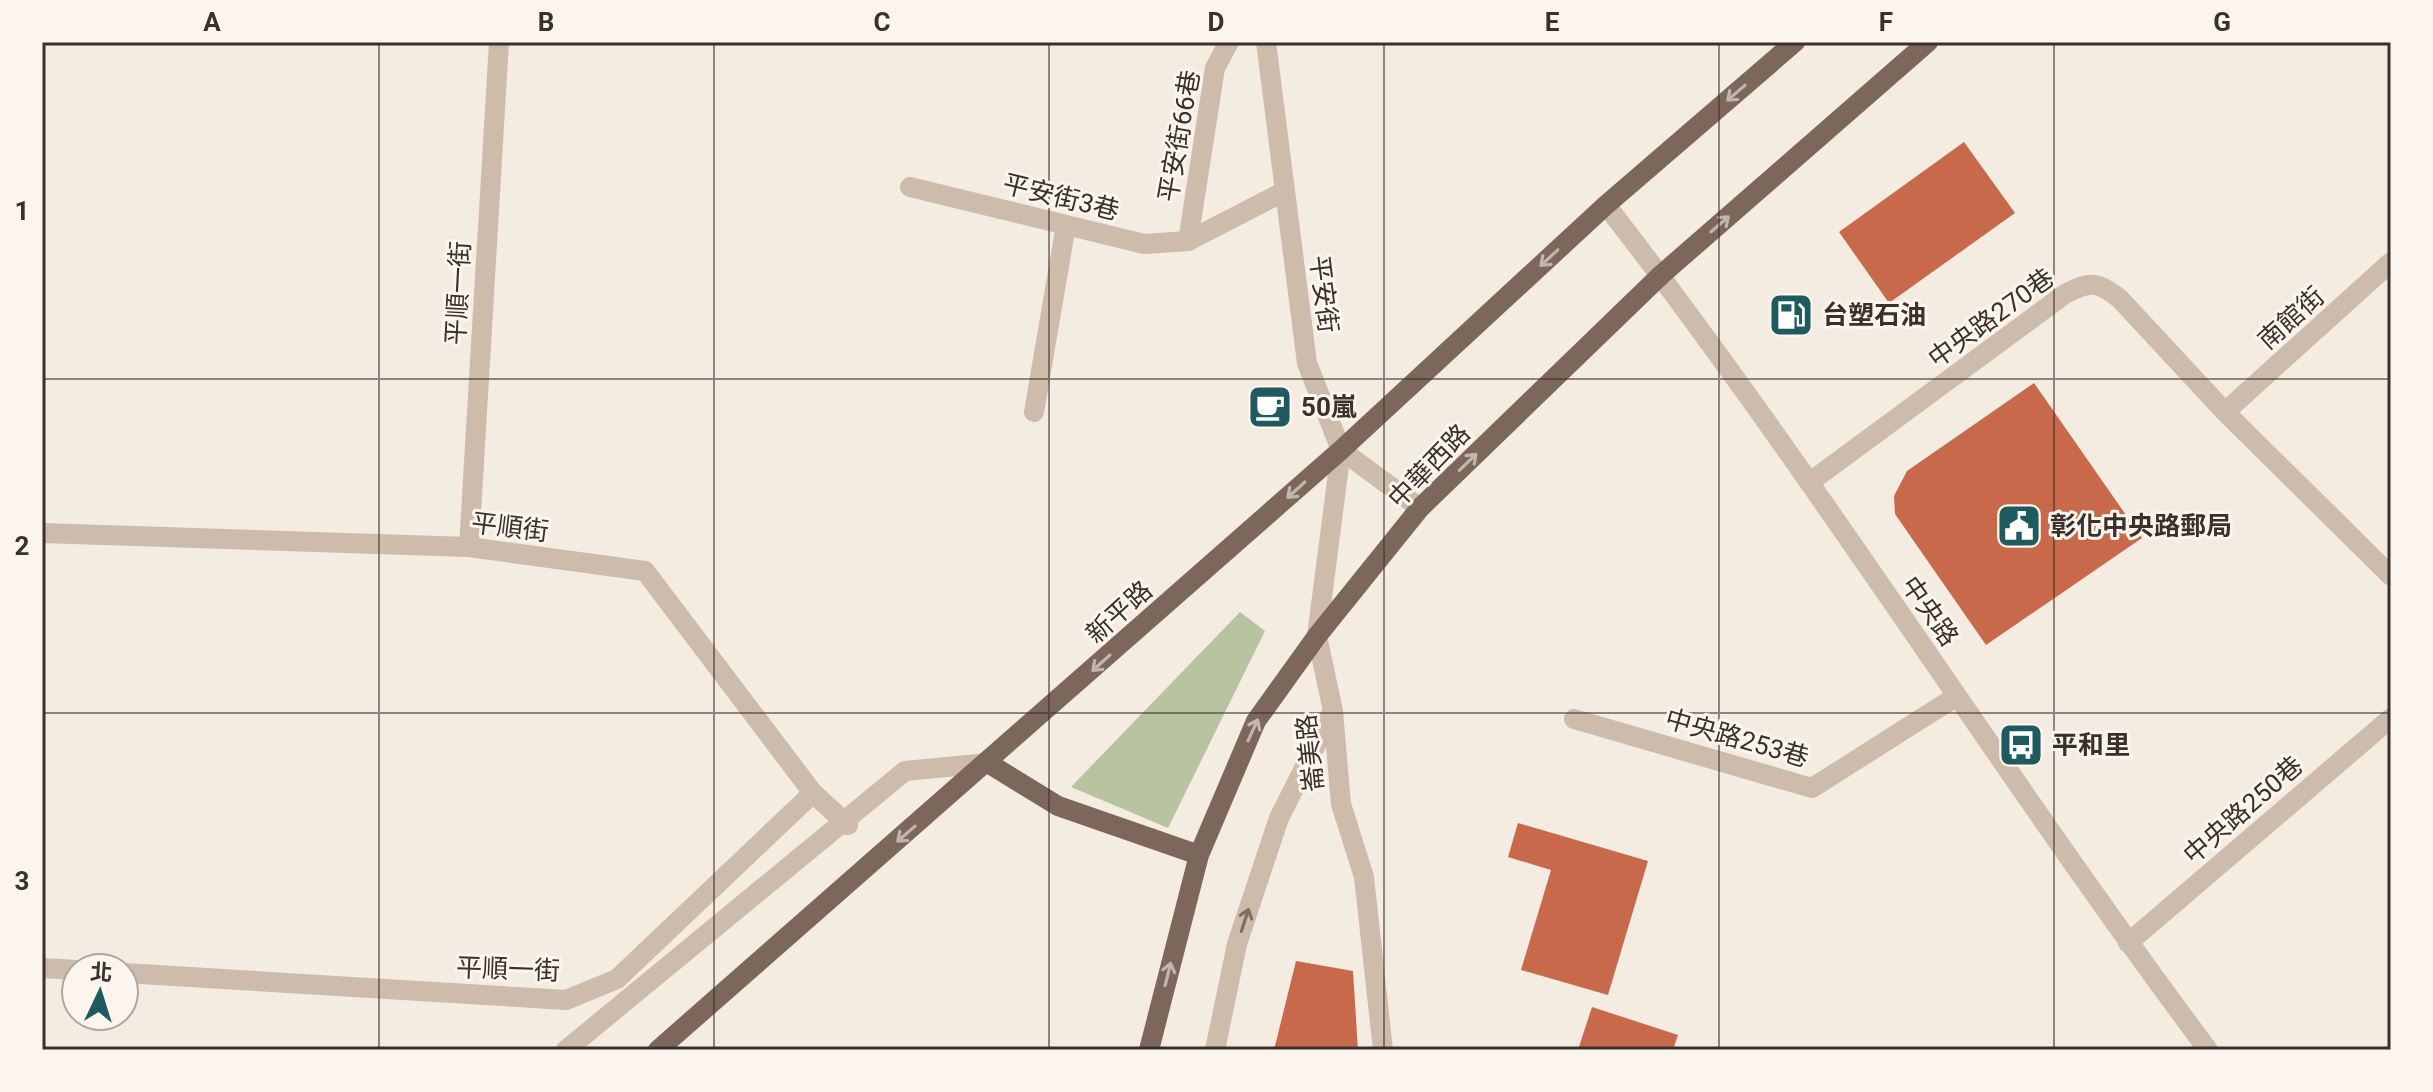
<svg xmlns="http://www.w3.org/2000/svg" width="2433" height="1092" viewBox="0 0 2433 1092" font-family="Roboto,'Noto Sans TC',sans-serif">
<rect width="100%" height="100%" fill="#f4ebe1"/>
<path fill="#b8c4a0" d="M1240,612L1265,631L1168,828L1071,787Z"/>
<path fill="#c8694b" d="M1964,142L2015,213L1889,303L1839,232Z
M2034,383L2142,538L1986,645L1895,514L1894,496L1907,471Z
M1518,823L1648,861L1608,995L1521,970L1551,870L1508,857Z
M1296,961L1353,971L1358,1050H1274Z
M1592,1007L1678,1035L1673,1050H1578Z"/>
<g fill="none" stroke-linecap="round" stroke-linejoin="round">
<path stroke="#cdbbac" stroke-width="20" d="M910,187L1144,244L1188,241L1285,191
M1034,412L1066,225
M1574,719L1812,788L1957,696
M566,1050L905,771L988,763
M1215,1050L1237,944L1279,818L1333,711"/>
<path stroke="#cdbbac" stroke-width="20" d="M1266,42L1307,363L1341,450L1420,508
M1188,241L1215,68L1229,42
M2225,412L2391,262
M1341,450L1317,636L1333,711L1341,804L1364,877L1383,1050
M1810,482L2065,294C2090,281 2098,281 2120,299L2225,412L2391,576
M42,533L469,547L645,571L813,793L848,825
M469,547L499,42
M2128,943L2391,718
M42,968L76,970
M124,973L566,1000L617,979L813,793"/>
<path stroke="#cdbbac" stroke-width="20" d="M1606,205C1818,478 2001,773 2208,1050"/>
<path stroke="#7d675c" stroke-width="20" d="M988,763L1058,806L1199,855
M658,1050L1341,450L1606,205L1795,42
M1149,1050L1199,855L1256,721L1317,636L1420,508L1661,275L1928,42"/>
</g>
<defs><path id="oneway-shaft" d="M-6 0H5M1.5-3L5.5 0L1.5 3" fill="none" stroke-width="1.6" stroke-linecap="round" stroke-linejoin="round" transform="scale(2)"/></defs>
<g stroke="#c2b5ac">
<use href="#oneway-shaft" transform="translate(1736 93) rotate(139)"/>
<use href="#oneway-shaft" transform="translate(1720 224) rotate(-41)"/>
<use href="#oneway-shaft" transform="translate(1549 258) rotate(137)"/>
<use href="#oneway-shaft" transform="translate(1468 462) rotate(-44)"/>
<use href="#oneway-shaft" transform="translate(1296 490) rotate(138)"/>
<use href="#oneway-shaft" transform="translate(1101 663) rotate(138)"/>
<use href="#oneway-shaft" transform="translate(1253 730) rotate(-65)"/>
<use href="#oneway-shaft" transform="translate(906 834) rotate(139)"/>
<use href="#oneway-shaft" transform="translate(1168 974) rotate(-76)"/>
</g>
<use stroke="#7d6f65" href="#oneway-shaft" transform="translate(1245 920) rotate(-72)"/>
<path fill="none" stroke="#3b302b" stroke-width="2" stroke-opacity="0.55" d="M379,42V1050M714,42V1050M1049,42V1050M1384,42V1050M1719,42V1050M2054,42V1050M42,379H2391M42,713H2391"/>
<defs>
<g id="fuel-square" transform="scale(2.3)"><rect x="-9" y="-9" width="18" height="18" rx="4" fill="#1f5a5e" stroke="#fbf5ee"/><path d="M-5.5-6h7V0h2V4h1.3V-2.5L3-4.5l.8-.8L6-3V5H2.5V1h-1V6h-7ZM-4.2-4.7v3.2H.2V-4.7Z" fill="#fff"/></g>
<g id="cafe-square" transform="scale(2.3)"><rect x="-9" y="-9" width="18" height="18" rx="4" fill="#1f5a5e" stroke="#fbf5ee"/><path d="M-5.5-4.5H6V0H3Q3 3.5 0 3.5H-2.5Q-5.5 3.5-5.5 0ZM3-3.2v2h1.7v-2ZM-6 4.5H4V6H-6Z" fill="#fff"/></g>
<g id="civic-square" transform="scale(2.3)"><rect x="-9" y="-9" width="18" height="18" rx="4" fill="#1f5a5e" stroke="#fbf5ee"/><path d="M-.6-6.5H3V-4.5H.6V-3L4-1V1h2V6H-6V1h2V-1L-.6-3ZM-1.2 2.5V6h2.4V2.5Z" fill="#fff"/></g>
<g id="bus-square" transform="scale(2.3)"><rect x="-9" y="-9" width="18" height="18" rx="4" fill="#1f5a5e" stroke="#fbf5ee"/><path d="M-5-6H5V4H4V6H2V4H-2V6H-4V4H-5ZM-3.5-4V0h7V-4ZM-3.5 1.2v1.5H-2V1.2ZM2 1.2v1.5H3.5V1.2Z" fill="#fff"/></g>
</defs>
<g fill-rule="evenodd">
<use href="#fuel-square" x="1791" y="315"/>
<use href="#cafe-square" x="1270" y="407"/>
<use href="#civic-square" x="2019" y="526"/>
<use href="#bus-square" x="2021" y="745"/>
</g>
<g text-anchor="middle" stroke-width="6" stroke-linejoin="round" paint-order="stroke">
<g font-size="26" fill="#3b302b" stroke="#fbf5ee">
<text transform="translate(1179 136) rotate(-80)" y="9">平安街66巷</text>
<text transform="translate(1061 197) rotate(14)" y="9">平安街3巷</text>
<text transform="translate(458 293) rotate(-87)" y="9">平順一街</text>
<text transform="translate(1324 294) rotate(83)" y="9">平安街</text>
<text transform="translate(1991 318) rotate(-36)" y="9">中央路270巷</text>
<text transform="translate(2291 318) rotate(-42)" y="9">南館街</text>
<text transform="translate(1429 466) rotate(-46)" y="9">中華西路</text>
<text transform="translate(510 527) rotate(7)" y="9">平順街</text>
<text transform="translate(1930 611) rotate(55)" y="9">中央路</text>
<text transform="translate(1119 612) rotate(-42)" y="9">新平路</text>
<text transform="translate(1737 738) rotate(16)" y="9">中央路253巷</text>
<text transform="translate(1310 753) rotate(-96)" y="9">崙美路</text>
<text transform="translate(2243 810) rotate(-41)" y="9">中央路250巷</text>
<text transform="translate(508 969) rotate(2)" y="9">平順一街</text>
</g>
<g font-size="26" font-weight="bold" fill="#3b302b" stroke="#fbf5ee" text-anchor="start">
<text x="1822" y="324">台塑石油</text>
<text x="1301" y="416">50嵐</text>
<text x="2050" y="535">彰化中央路郵局</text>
<text x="2052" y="754">平和里</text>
</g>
</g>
<rect width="2433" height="1092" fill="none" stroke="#fbf5ee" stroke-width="88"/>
<g transform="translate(100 992) rotate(4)"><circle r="38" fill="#fbf5ee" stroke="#aea6a0" stroke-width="2"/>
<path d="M0-6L14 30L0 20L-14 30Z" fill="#1f5a5e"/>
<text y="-12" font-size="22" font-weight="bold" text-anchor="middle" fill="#3b302b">北</text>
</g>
<rect x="44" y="44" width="2345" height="1004" fill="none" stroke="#3b302b" stroke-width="3"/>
<g font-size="26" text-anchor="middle" font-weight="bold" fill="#3b302b">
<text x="212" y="31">A</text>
<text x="546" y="31">B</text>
<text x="882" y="31">C</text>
<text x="1216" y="31">D</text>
<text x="1552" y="31">E</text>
<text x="1886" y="31">F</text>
<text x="2222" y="31">G</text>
<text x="22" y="220">1</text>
<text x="22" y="555">2</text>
<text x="22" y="890">3</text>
</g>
</svg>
